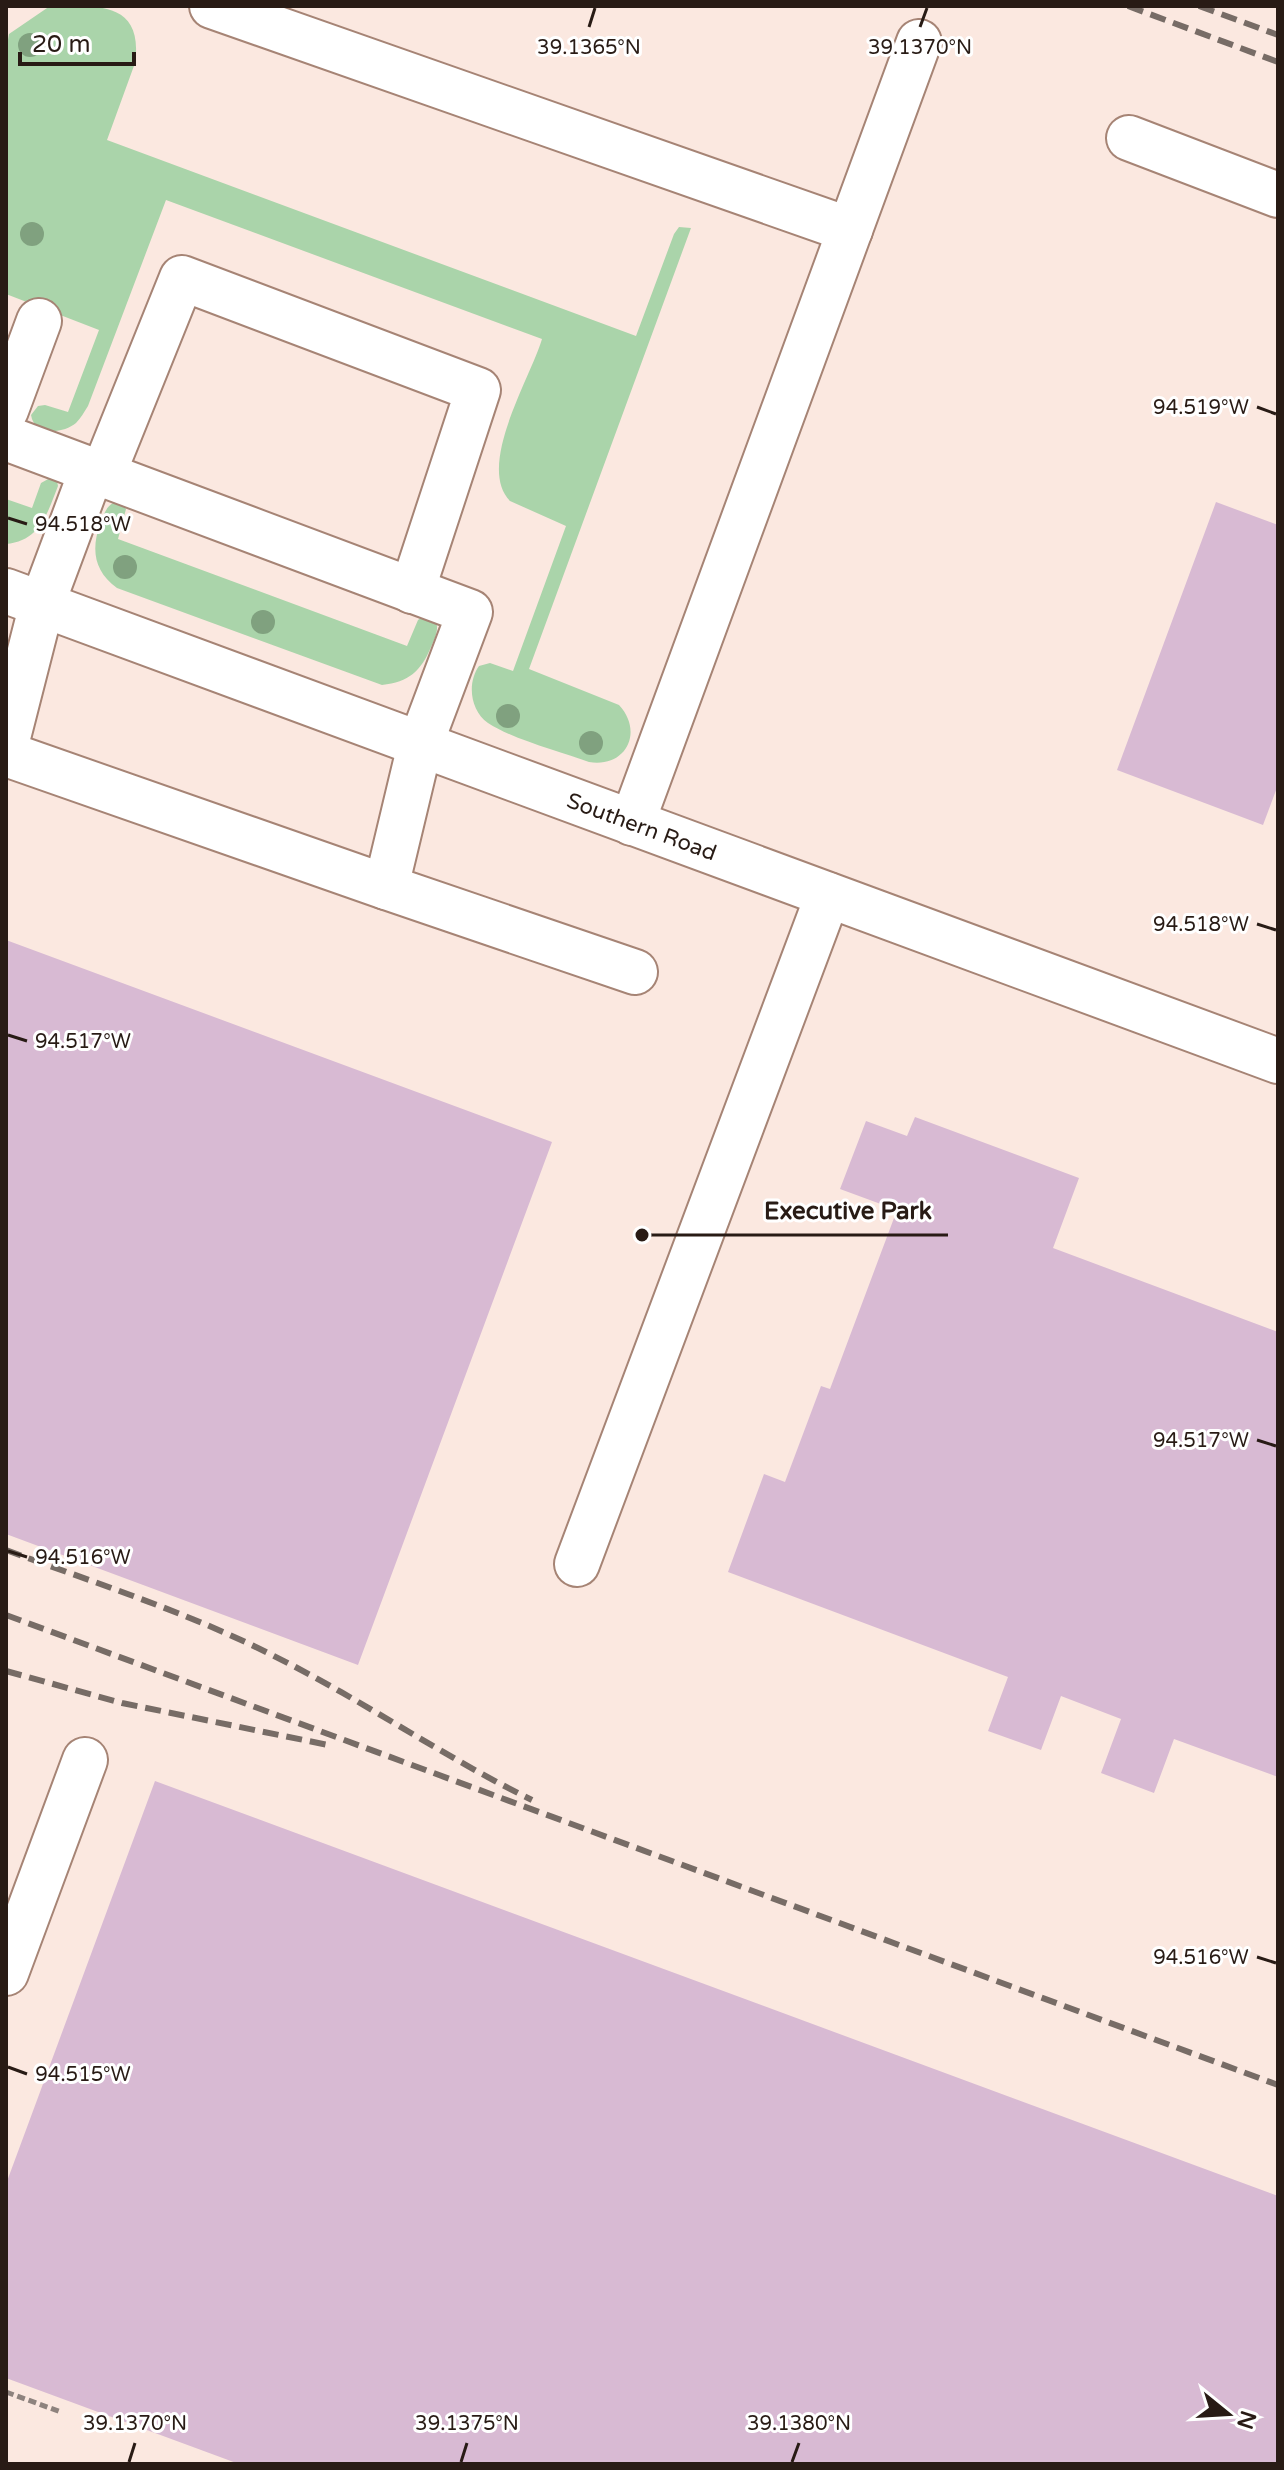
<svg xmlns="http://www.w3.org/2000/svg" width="1284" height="2470" viewBox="0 0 1284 2470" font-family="'Varela Round',sans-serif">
<rect width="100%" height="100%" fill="#fff7f3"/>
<path fill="#fbe8e0" d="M6,6H1278V2464H6Z"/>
<path fill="#aad4aa" d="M50,6C95,6 144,0 135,63L107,140L636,336L674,234L679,227L691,228L529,669L619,705C644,732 626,768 589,762C561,752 512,739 488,723C470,710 467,683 479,666L490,663L513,671L566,526L510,501C476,466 530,379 542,339L166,200L88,406C84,412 81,418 76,423C63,434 34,436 31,415L38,406L45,405L68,412L99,330L6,294V51L9,34Z
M50,478L57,481L58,486C47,514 40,541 6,544V499L32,508L41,483Z
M113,503L123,505L126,509L118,539L407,646L418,620L422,617L436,621C439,630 435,638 431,647C421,671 409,682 382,685L117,588C94,571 91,550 100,524C104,515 105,508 113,503Z"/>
<path fill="#d8bad3" d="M1216,502L1278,525V785L1263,825L1117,770Z
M6,940L552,1142L358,1665L6,1534Z
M915,1117L1079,1178L1053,1248L1278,1332V1777L1174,1739L1154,1793L1101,1773L1121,1719L1061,1696L1041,1750L988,1731L1008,1677L728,1572L764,1474L785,1482L821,1386L830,1389L897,1210L840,1189L866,1121L907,1136Z
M155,1781L1278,2196V2464H239L6,2378V2184Z"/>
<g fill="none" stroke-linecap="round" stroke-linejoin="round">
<g stroke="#a68475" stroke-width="48">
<g id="minor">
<path d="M212,6L850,230"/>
<path d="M1129,138L1278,195"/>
<path d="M6,410L39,321"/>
<path d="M6,438L470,612L420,745L386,887L635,972"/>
<path d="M103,474L182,278L478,390L412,591"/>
<path id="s1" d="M6,591L1278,1061"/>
<path d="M6,745L42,604L92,470"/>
<path d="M6,754L386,887"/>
<path d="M632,823L919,42"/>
<path d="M577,1564L828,895"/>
<path d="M6,1973L85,1760"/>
</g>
</g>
<path stroke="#8e837e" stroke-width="5" stroke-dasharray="8 4" stroke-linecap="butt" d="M6,2392L61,2412"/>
<use href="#minor" stroke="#fff" stroke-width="44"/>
<path stroke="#776c66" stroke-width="6" stroke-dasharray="16 8" stroke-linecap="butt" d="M1128,6L1278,62
M1199,6L1278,35
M6,1550C95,1583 187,1612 272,1655C361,1699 442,1756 532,1800
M6,1615L1278,2085
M6,1671L122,1703L333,1746"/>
</g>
<g fill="#80a17f">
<circle cx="30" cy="45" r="12"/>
<circle cx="32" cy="234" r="12"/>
<circle cx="125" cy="567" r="12"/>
<circle cx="263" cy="622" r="12"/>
<circle cx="508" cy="716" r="12"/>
<circle cx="591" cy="743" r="12"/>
</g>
<path fill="none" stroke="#281b15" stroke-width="3" d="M589,27L595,8M920,27L927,8M1257,407L1276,414M8,518L27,524M1257,924L1276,930M8,1035L27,1041M1257,1440L1276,1446M8,1551L27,1557M1257,1957L1276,1963M8,2067L27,2074M129,2462L135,2443M461,2462L467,2443M792,2462L799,2443"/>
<g text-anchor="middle" stroke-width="6" stroke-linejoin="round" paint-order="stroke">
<g font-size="22" fill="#281b15" stroke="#fff">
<text dy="8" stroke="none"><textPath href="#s1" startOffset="678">Southern Road</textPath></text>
</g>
</g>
<g font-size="20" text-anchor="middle" fill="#281b15" stroke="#fff" stroke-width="6" stroke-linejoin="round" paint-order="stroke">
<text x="589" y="54">39.1365°N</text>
<text x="920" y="54">39.1370°N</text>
<text x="1201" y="414">94.519°W</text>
<text x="83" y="531">94.518°W</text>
<text x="1201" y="931">94.518°W</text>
<text x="83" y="1048">94.517°W</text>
<text x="1201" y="1447">94.517°W</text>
<text x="83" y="1564">94.516°W</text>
<text x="1201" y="1964">94.516°W</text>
<text x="83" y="2081">94.515°W</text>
<text x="135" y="2430">39.1370°N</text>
<text x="467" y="2430">39.1375°N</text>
<text x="799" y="2430">39.1380°N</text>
</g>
<path fill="none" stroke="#281b15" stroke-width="3" d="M642 1235L748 1235H948"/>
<circle fill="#281b15" stroke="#fff" stroke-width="3" cx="642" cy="1235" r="8"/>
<g font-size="24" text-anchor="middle" font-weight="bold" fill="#281b15" stroke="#fff" stroke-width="6" stroke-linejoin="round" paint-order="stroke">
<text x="848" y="1219">Executive Park</text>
</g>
<rect width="1284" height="2470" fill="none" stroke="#281b15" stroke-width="16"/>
<g transform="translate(1228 2414) rotate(108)" stroke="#ffffff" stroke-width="6" paint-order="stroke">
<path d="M0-6L14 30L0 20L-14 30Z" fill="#281b15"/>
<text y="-12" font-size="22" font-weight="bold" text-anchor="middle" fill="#281b15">N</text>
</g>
<path d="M20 52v12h114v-12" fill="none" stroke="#281b15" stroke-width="4"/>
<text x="32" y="52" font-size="24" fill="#281b15" stroke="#ffffff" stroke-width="6" paint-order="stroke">20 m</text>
</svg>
